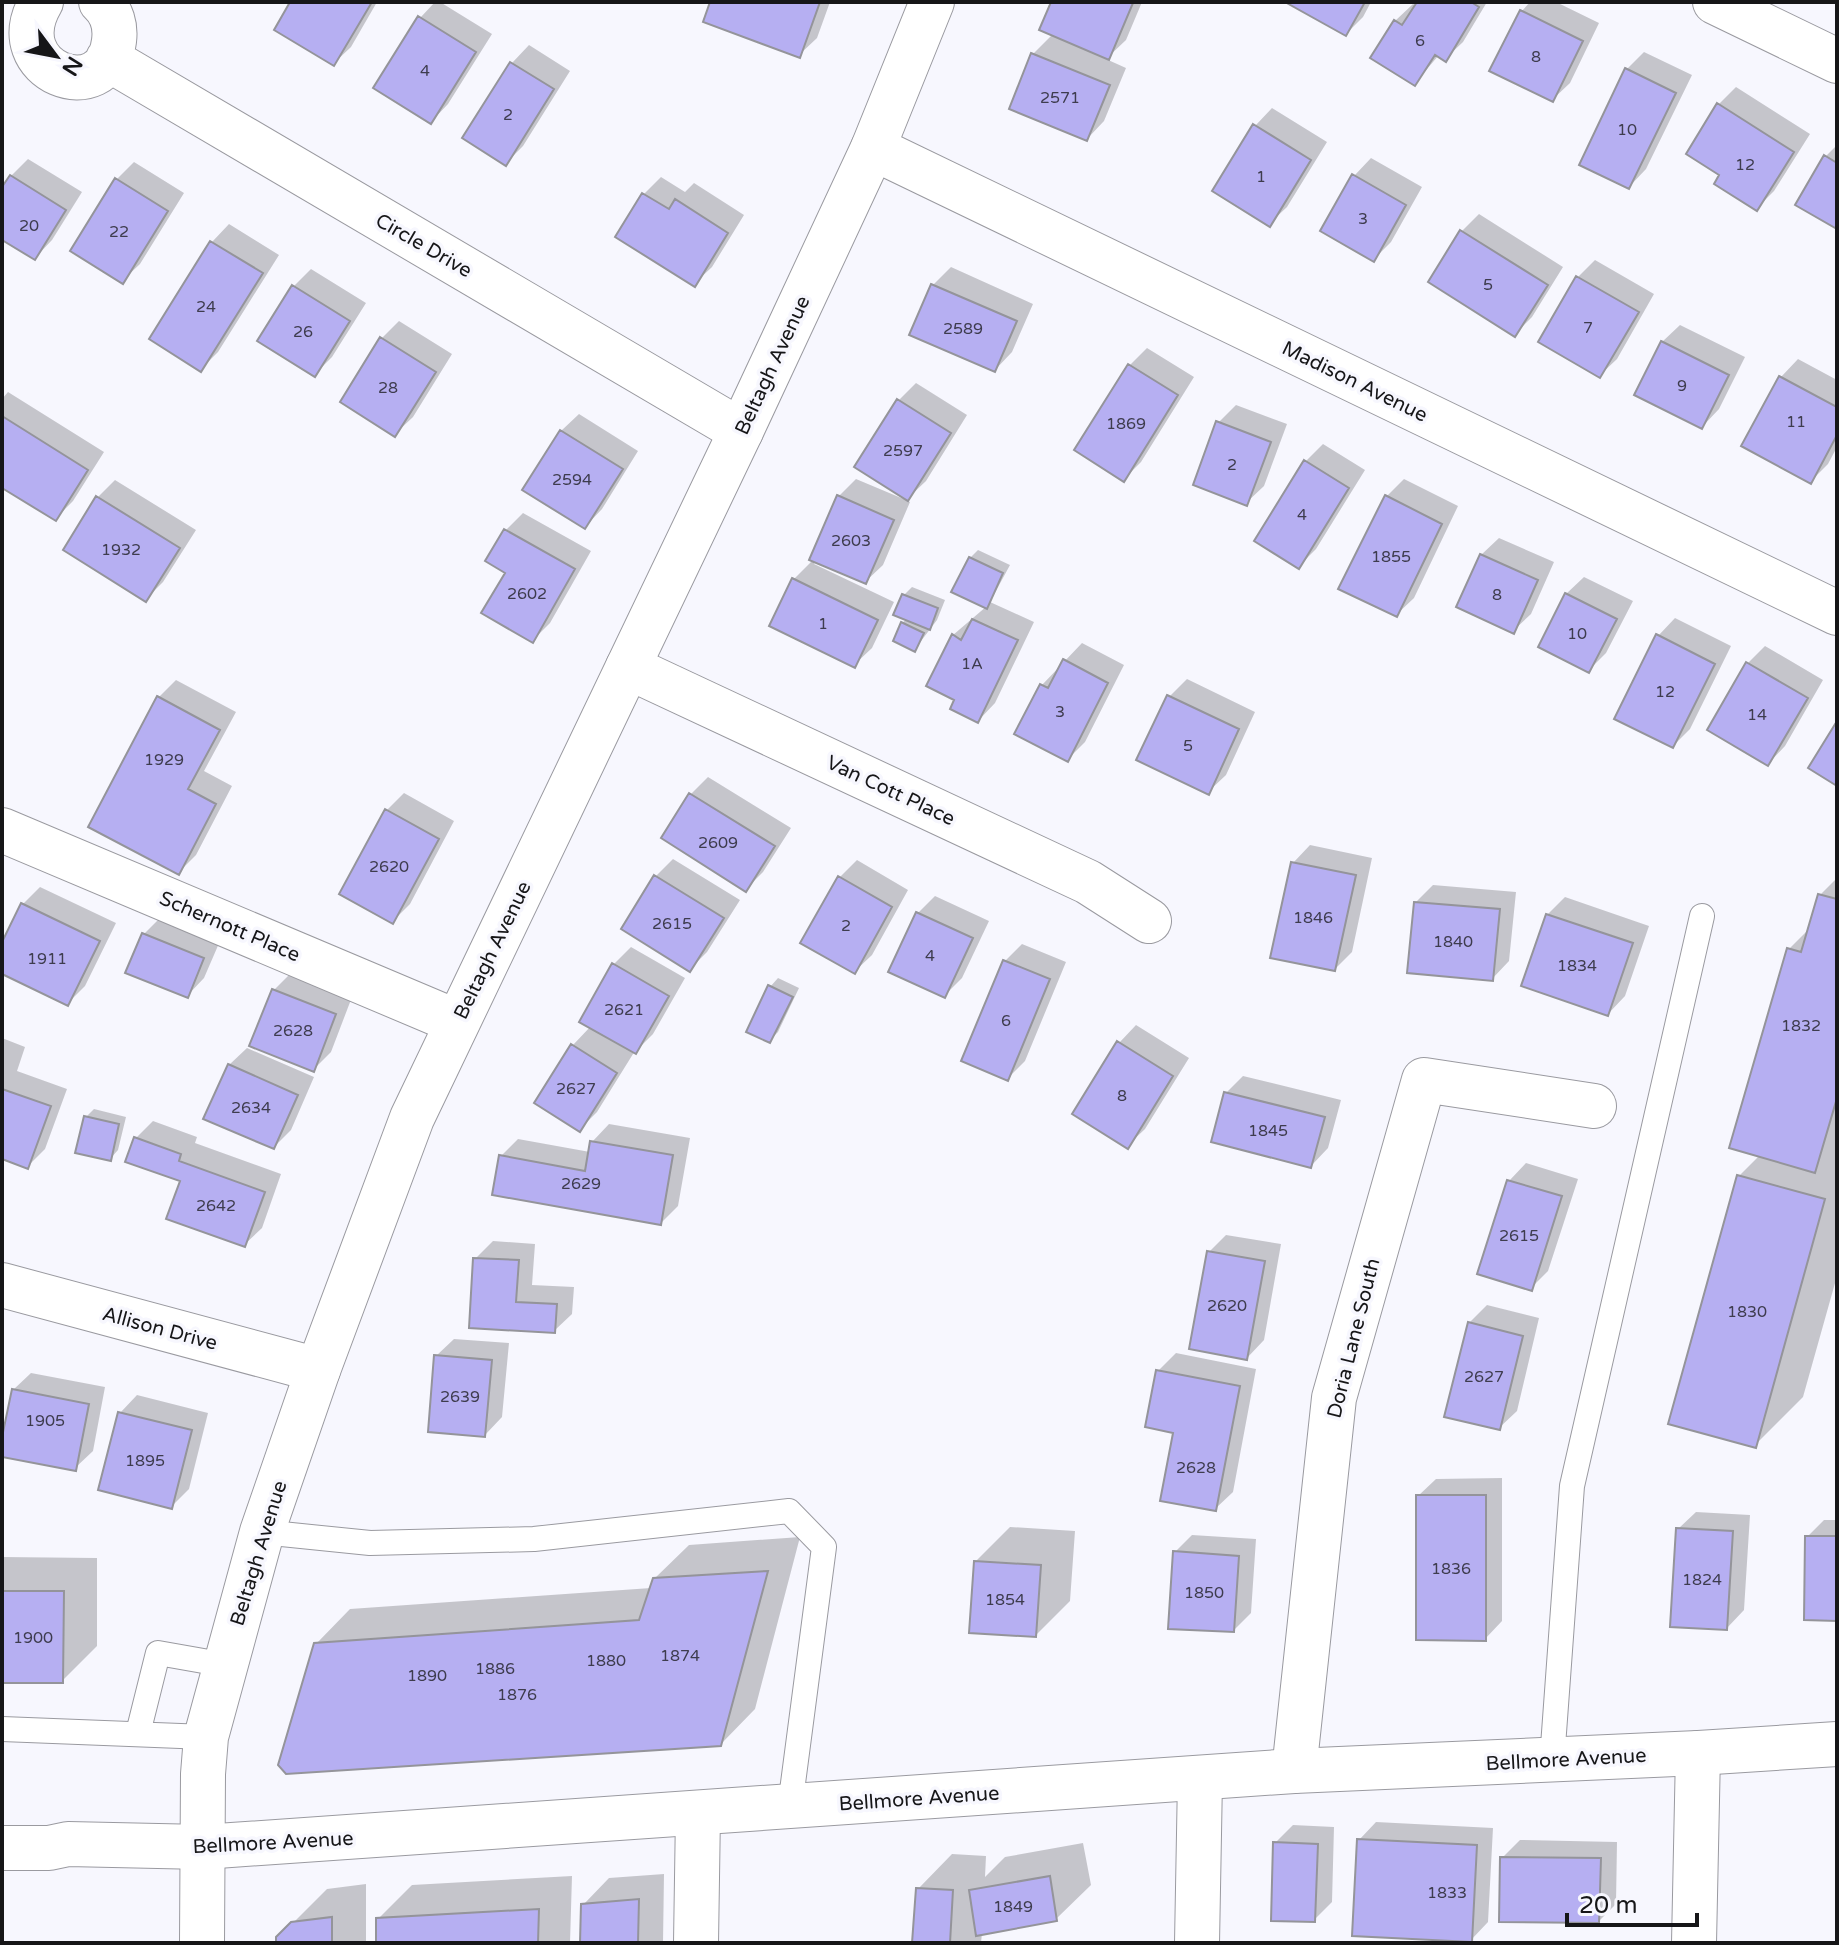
<svg xmlns="http://www.w3.org/2000/svg" width="1839" height="1945" viewBox="0 0 1839 1945" font-family="'Varela Round',sans-serif">
<rect width="100%" height="100%" fill="#f7f7fe"/>
<path fill="#0003" d="M293,2H377L351,47L333,64Z
M435,2H440L492,34L448,104L431,122L420,18Z
M712,2H830L817,38L799,55Z
M1053,2H1142L1126,40L1106,59L1126,68L1104,121L1087,139L1012,108L1033,54L1053,34L1041,29Z
M1289,2H1371L1363,17L1346,34Z
M1419,2H1487L1463,42L1445,59L1439,55L1415,83L1395,21L1413,4L1417,6Z
M1530,2H1556L1599,23L1570,83L1552,100L1522,11Z
M529,45L570,71L523,146L506,163L465,138L512,63Z
M1644,52L1692,75L1646,169L1629,187L1627,69Z
M1736,87L1810,134L1774,191L1757,208L1722,174L1718,105Z
M1272,108L1327,142L1287,207L1269,224L1255,126Z
M1837,145V227L1825,157Z
M1371,158L1422,187L1391,242L1374,259L1354,176Z
M28,159L82,192L52,240L35,258L2,238V191L11,176Z
M134,162L184,193L140,264L122,281L72,250L117,179Z
M661,177L685,192L694,183L744,215L712,267L694,284L617,236L644,194Z
M1479,214L1563,267L1532,317L1515,334L1461,232Z
M229,224L279,255L218,352L201,369L152,338L212,242Z
M1595,260L1654,294L1617,359L1599,376L1578,277Z
M951,267L1033,304L1012,352L995,370L912,334L933,285Z
M311,269L366,303L332,357L314,375L294,286Z
M399,321L452,354L413,417L395,434L381,339Z
M1680,325L1745,357L1719,409L1702,427L1662,342Z
M1147,348L1194,377L1141,462L1124,479L1077,450L1130,365Z
M1798,359L1837,380V447L1828,464L1811,481L1744,445L1781,377Z
M916,383L967,415L926,481L906,500L910,502L883,565L865,582L816,561L814,564L894,602L872,648L854,665L793,580L813,560L839,496L856,479L906,500L898,401Z
M8,392L104,452L73,501L55,519L2,485V399Z
M1236,405L1287,424L1264,486L1246,503L1218,423Z
M579,414L638,451L602,509L585,527L561,431Z
M1323,444L1365,470L1316,549L1299,566L1306,461Z
M1404,479L1458,506L1414,598L1396,615L1386,497Z
M115,480L196,530L163,582L146,599L98,497Z
M523,513L591,551L550,623L533,640L507,572L506,530Z
M1499,538L1554,562L1531,614L1513,631L1481,555Z
M978,550L1010,565L990,602L1034,622L995,703L978,721L957,699L953,635L987,606L970,558Z
M1584,577L1633,601L1606,653L1589,670L1566,594Z
M912,587L945,600L937,620L915,649L902,623L907,619L904,595Z
M1675,618L1731,646L1690,729L1673,746L1658,636Z
M1082,643L1124,665L1085,742L1067,760L1042,685Z
M1765,646L1823,680L1785,746L1768,764L1748,663Z
M1187,679L1255,712L1226,775L1208,792L1169,697Z
M176,680L236,712L204,771L232,786L196,855L179,872L159,697Z
M708,777L791,828L763,872L746,889L691,794Z
M404,793L454,821L410,904L392,922L387,810Z
M1310,845L1372,858L1352,952L1335,969L1293,863Z
M673,859L740,900L707,952L690,969L624,928L656,876Z
M857,860L908,890L872,955L854,972L840,877Z
M1837,878V1276L1803,1397L1755,1445L1739,1176L1760,1155L1789,949L1810,928L1820,895Z
M1433,885L1516,892L1509,961L1492,979L1416,902Z
M40,887L116,923L85,986L68,1003L2,971V947L23,904Z
M935,896L989,921L962,978L944,996L918,913Z
M1565,897L1649,926L1625,996L1608,1014L1547,915Z
M161,917L220,941L204,978L187,996L144,934Z
M1022,944L1066,962L1025,1061L1008,1078L1005,961Z
M631,947L685,978L653,1034L633,1054L597,1112L580,1129L573,1045L591,1026L614,964Z
M291,973L352,997L331,1052L314,1069L274,990Z
M778,978L799,988L778,1032L770,1040V987Z
M1136,1025L1189,1058L1145,1129L1127,1146L1119,1043Z
M2,1038L25,1047L17,1071L67,1089L45,1149L28,1166L2,1159Z
M247,1048L314,1077L291,1130L274,1147L229,1065Z
M1243,1076L1341,1100L1328,1148L1311,1166L1226,1093Z
M94,1109L126,1117L118,1150L110,1159L86,1117Z
M153,1121L197,1137L195,1143L281,1174L262,1228L244,1245L182,1180L136,1138Z
M609,1124L690,1138L678,1206L661,1223L501,1156L518,1139L590,1152L592,1142Z
M1526,1163L1578,1179L1548,1271L1531,1288L1509,1181Z
M1226,1235L1281,1244L1264,1340L1247,1358L1209,1252Z
M493,1241L535,1244L532,1285L574,1287L572,1314L554,1331L471,1326L475,1259Z
M1487,1305L1539,1318L1517,1411L1499,1428L1469,1323Z
M454,1339L509,1343L502,1417L485,1435L436,1356Z
M1176,1353L1256,1369L1233,1492L1215,1509L1176,1432L1158,1371Z
M31,1373L105,1387L93,1451L75,1468L2,1454L13,1390Z
M137,1395L208,1413L189,1489L171,1507L120,1413Z
M1502,1478V1621L1485,1639L1418,1496L1436,1479Z
M1696,1512L1750,1515L1744,1610L1727,1628L1678,1529Z
M1824,1520H1837V1619L1807,1537Z
M1010,1527L1075,1531L1070,1601L1036,1635L976,1561Z
M1192,1535L1256,1539L1251,1613L1234,1630L1175,1552Z
M800,1537L755,1709L721,1744L316,1644L350,1609L651,1588L654,1579L689,1545Z
M2,1557L97,1558V1646L62,1681H2Z
M1376,1822L1493,1828L1488,1922L1471,1940L1359,1840Z
M1293,1825L1334,1827L1332,1902L1314,1920L1275,1843Z
M1520,1840L1617,1842L1616,1904L1599,1921L1502,1858Z
M1083,1843L1091,1885L1056,1919L982,1933L981,1943H914L918,1889L952,1854L986,1856L985,1877L1005,1857Z
M664,1874L663,1943H582L583,1905L609,1878Z
M572,1876L570,1943H378V1919L412,1885Z
M366,1884V1943H278V1938L327,1889Z"/>
<path fill="#b6aff2" stroke="#94949a" stroke-width="2" d="M290,2H372L334,66L274,30Z
M710,2H820L800,58L703,22Z
M1051,2L1133,3L1109,60L1039,30Z
M1285,2H1365L1346,36Z
M1417,2H1471L1479,7L1446,62L1435,55L1415,86L1370,58L1394,20L1402,25Z
M1520,10L1583,41L1553,102L1489,71Z
M418,16L476,52L431,124L373,88Z
M1031,53L1110,85L1087,141L1009,109Z
M510,62L554,89L506,166L462,138Z
M1625,68L1676,93L1629,189L1579,165Z
M1717,103L1794,152L1757,211L1714,184L1719,175L1686,154Z
M1253,124L1311,160L1270,227L1212,191Z
M1824,155L1837,163V229L1795,205Z
M1352,174L1406,205L1374,262L1320,231Z
M10,175L66,210L35,260L2,240V187Z
M115,178L168,211L123,284L70,251Z
M642,193L669,209L675,199L728,233L695,287L615,237Z
M1460,230L1548,285L1515,337L1428,282Z
M210,241L263,273L201,372L149,339Z
M1576,276L1639,312L1600,378L1538,342Z
M931,284L1017,321L995,372L909,335Z
M292,285L350,321L315,377L257,341Z
M380,337L436,372L395,437L340,402Z
M1661,341L1729,375L1702,429L1634,395Z
M1128,364L1178,395L1124,482L1074,450Z
M1779,376L1837,407V435L1811,484L1741,446Z
M897,399L951,433L908,501L854,467Z
M2,416L88,470L56,521L2,488Z
M1216,421L1271,442L1247,506L1193,485Z
M560,430L623,469L585,529L522,490Z
M1304,460L1349,488L1299,569L1254,541Z
M837,495L894,520L866,584L809,560Z
M1385,495L1442,524L1397,617L1338,589Z
M96,496L180,548L146,602L63,550Z
M504,529L575,569L533,643L481,613L505,573L485,561Z
M1480,554L1538,580L1514,634L1456,607Z
M969,557L1003,573L987,609L951,592Z
M792,578L878,620L855,668L769,626Z
M1565,593L1617,619L1589,673L1538,647Z
M902,594L938,608L930,630L893,615Z
M972,619L1018,640L978,723L950,709L954,700L926,686L952,634L961,640Z
M901,622L924,633L915,652L893,641Z
M1656,634L1715,664L1673,748L1614,719Z
M1063,659L1108,683L1068,762L1014,734L1040,684L1048,688Z
M1746,662L1808,698L1768,766L1707,730Z
M1167,695L1239,729L1209,795L1136,760Z
M157,696L220,730L188,789L216,804L179,875L88,827Z
M1837,721V786L1808,768Z
M689,793L775,846L746,892L661,838Z
M385,809L439,839L393,924L339,894Z
M1291,862L1356,875L1335,971L1270,958Z
M654,875L724,918L690,972L621,929Z
M838,876L892,907L855,974L800,943Z
M1818,894L1837,899V1098L1815,1173L1729,1148L1787,948L1801,952Z
M1414,902L1500,909L1493,981L1407,973Z
M21,903L100,941L68,1006L2,974V942Z
M916,912L973,938L945,998L888,972Z
M1546,914L1633,943L1608,1016L1521,986Z
M142,933L204,958L188,998L125,973Z
M1003,960L1050,979L1008,1081L961,1061Z
M612,963L669,996L636,1054L579,1022Z
M768,985L793,997L770,1043L746,1032Z
M272,989L336,1014L314,1072L249,1046Z
M1117,1041L1173,1076L1128,1149L1072,1114Z
M571,1044L617,1073L580,1132L534,1103Z
M228,1064L298,1095L274,1149L203,1119Z
M2,1089L51,1106L28,1169L2,1159Z
M1224,1092L1325,1117L1311,1168L1211,1142Z
M84,1116L119,1124L111,1161L75,1153Z
M134,1137L181,1154L179,1161L265,1192L245,1247L166,1219L180,1181L125,1162Z
M590,1141L673,1155L661,1225L492,1195L499,1155L585,1171Z
M1737,1175L1825,1199L1756,1448L1668,1424Z
M1507,1180L1562,1196L1532,1291L1477,1274Z
M1207,1251L1265,1261L1247,1360L1189,1349Z
M473,1258L519,1260L516,1302L557,1304L555,1333L469,1328Z
M1468,1322L1523,1336L1500,1430L1444,1417Z
M434,1355L492,1360L485,1437L428,1432Z
M1156,1370L1240,1386L1216,1511L1160,1501L1173,1433L1145,1427Z
M12,1389L89,1404L76,1471L2,1457V1437Z
M118,1412L192,1430L172,1509L98,1490Z
M1416,1495H1486V1641L1416,1640Z
M1676,1528L1733,1531L1727,1630L1670,1627Z
M1805,1536H1837V1621L1804,1620Z
M1173,1551L1239,1556L1234,1632L1168,1629Z
M974,1561L1041,1565L1036,1637L969,1633Z
M768,1571L721,1746L286,1774L278,1765L314,1643L639,1620L653,1578Z
M2,1591H64L63,1683H2Z
M1357,1839L1477,1845L1472,1942L1352,1936Z
M1273,1842L1318,1844L1315,1922L1271,1921Z
M1500,1857L1601,1858L1599,1923L1499,1922Z
M1050,1876L1057,1921L976,1936L969,1890Z
M916,1888L953,1890L950,1943H912Z
M639,1899L638,1943H580L581,1904Z
M539,1909L538,1943H376V1918Z
M332,1917V1943H276V1937L291,1922Z"/>
<g fill="none" stroke-linecap="round" stroke-linejoin="round">
<g stroke="#9a9aa0" stroke-width="26">
<path id="service" d="M262,1532L370,1543L534,1539L789,1511L824,1547L790,1806
M2,1729L206,1737
M138,1733L158,1653L226,1665
M1552,1760L1572,1486L1702,916"/>
</g>
<g stroke="#9a9aa0" stroke-width="46">
<path id="minor" d="M41,2C0,72 106,110 114,41C116,26 112,12 101,2
M1715,2L1837,61
M108,59L741,431
M873,148L1837,613
M628,667L1088,882L1149,921
M2,830L457,1022
M2,1285L318,1370
M1294,1771L1334,1398L1424,1080L1594,1106
M696,1943L698,1813
M1197,1943L1200,1779
M1694,1943L1698,1753"/>
</g>
<g stroke="#9a9aa0" stroke-width="46">
<path id="tertiary" d="M202,1943L203,1774L206,1737L262,1532L318,1370L412,1118L741,431L873,148L932,2"/>
</g>
<g stroke="#9a9aa0" stroke-width="46">
<path id="secondary" d="M2,1848H49L68,1844L203,1847L1294,1771L1698,1753L1837,1744"/>
</g>
<use href="#service" stroke="#fff" stroke-width="24"/>
<use href="#minor" stroke="#fff" stroke-width="44"/>
<use href="#tertiary" stroke="#fff" stroke-width="44"/>
<use href="#secondary" stroke="#fff" stroke-width="44"/>
</g>
<g text-anchor="middle" stroke-width="7" stroke-linejoin="round" paint-order="stroke">
<g font-size="16" fill="#3e3c4e">
<text x="1420" y="46">6</text>
<text x="1536" y="62">8</text>
<text x="425" y="76">4</text>
<text x="1060" y="103">2571</text>
<text x="508" y="120">2</text>
<text x="1627" y="135">10</text>
<text x="1745" y="170">12</text>
<text x="1261" y="182">1</text>
<text x="1363" y="224">3</text>
<text x="29" y="231">20</text>
<text x="119" y="237">22</text>
<text x="1488" y="290">5</text>
<text x="206" y="312">24</text>
<text x="1588" y="333">7</text>
<text x="963" y="334">2589</text>
<text x="303" y="337">26</text>
<text x="1682" y="391">9</text>
<text x="388" y="393">28</text>
<text x="1796" y="427">11</text>
<text x="1126" y="429">1869</text>
<text x="903" y="456">2597</text>
<text x="1232" y="470">2</text>
<text x="572" y="485">2594</text>
<text x="1302" y="520">4</text>
<text x="851" y="546">2603</text>
<text x="121" y="555">1932</text>
<text x="1391" y="562">1855</text>
<text x="527" y="599">2602</text>
<text x="1497" y="600">8</text>
<text x="823" y="629">1</text>
<text x="1577" y="639">10</text>
<text x="972" y="669">1A</text>
<text x="1665" y="697">12</text>
<text x="1060" y="717">3</text>
<text x="1757" y="720">14</text>
<text x="1188" y="751">5</text>
<text x="164" y="765">1929</text>
<text x="718" y="848">2609</text>
<text x="389" y="872">2620</text>
<text x="1313" y="923">1846</text>
<text x="672" y="929">2615</text>
<text x="846" y="931">2</text>
<text x="1453" y="947">1840</text>
<text x="930" y="961">4</text>
<text x="47" y="964">1911</text>
<text x="1577" y="971">1834</text>
<text x="624" y="1015">2621</text>
<text x="1006" y="1026">6</text>
<text x="1801" y="1031">1832</text>
<text x="293" y="1036">2628</text>
<text x="576" y="1094">2627</text>
<text x="1122" y="1101">8</text>
<text x="251" y="1113">2634</text>
<text x="1268" y="1136">1845</text>
<text x="581" y="1189">2629</text>
<text x="216" y="1211">2642</text>
<text x="1519" y="1241">2615</text>
<text x="1227" y="1311">2620</text>
<text x="1747" y="1317">1830</text>
<text x="1484" y="1382">2627</text>
<text x="460" y="1402">2639</text>
<text x="45" y="1426">1905</text>
<text x="145" y="1466">1895</text>
<text x="1196" y="1473">2628</text>
<text x="1451" y="1574">1836</text>
<text x="1702" y="1585">1824</text>
<text x="1204" y="1598">1850</text>
<text x="1005" y="1605">1854</text>
<text x="33" y="1643">1900</text>
<text x="680" y="1661">1874</text>
<text x="606" y="1666">1880</text>
<text x="495" y="1674">1886</text>
<text x="427" y="1681">1890</text>
<text x="517" y="1700">1876</text>
<text x="1447" y="1898">1833</text>
<text x="1013" y="1912">1849</text>
</g>
<g font-size="20" fill="#161618" stroke="#f7f7fe">
<text transform="translate(424 245) rotate(30)" y="7">Circle Drive</text>
<text transform="translate(772 365) rotate(-65)" y="7">Beltagh Avenue</text>
<text transform="translate(1355 381) rotate(26)" y="7">Madison Avenue</text>
<text transform="translate(891 790) rotate(25)" y="7">Van Cott Place</text>
<text transform="translate(230 926) rotate(23)" y="7">Schernott Place</text>
<text transform="translate(492 950) rotate(-64)" y="7">Beltagh Avenue</text>
<text transform="translate(160 1328) rotate(15)" y="7">Allison Drive</text>
<text transform="translate(1353 1338) rotate(-76)" y="7">Doria Lane South</text>
<text transform="translate(258 1553) rotate(-73)" y="7">Beltagh Avenue</text>
<text transform="translate(1566 1759) rotate(-3)" y="7">Bellmore Avenue</text>
<text transform="translate(919 1798) rotate(-4)" y="7">Bellmore Avenue</text>
<text transform="translate(273 1842) rotate(-3)" y="7">Bellmore Avenue</text>
</g>
</g>
<rect width="1839" height="1945" fill="none" stroke="#161618" stroke-width="8"/>
<g transform="translate(56 56) rotate(122)" stroke="#f7f7fe" stroke-width="6" paint-order="stroke">
<path d="M0-6L14 30L0 20L-14 30Z" fill="#161618"/>
<text y="-12" font-size="22" font-weight="bold" text-anchor="middle" fill="#161618">N</text>
</g>
<path d="M1567 1913v12h130v-12" fill="none" stroke="#161618" stroke-width="4"/>
<text x="1579" y="1913" font-size="24" fill="#161618" stroke="#f7f7fe" stroke-width="6" paint-order="stroke">20 m</text>
</svg>
